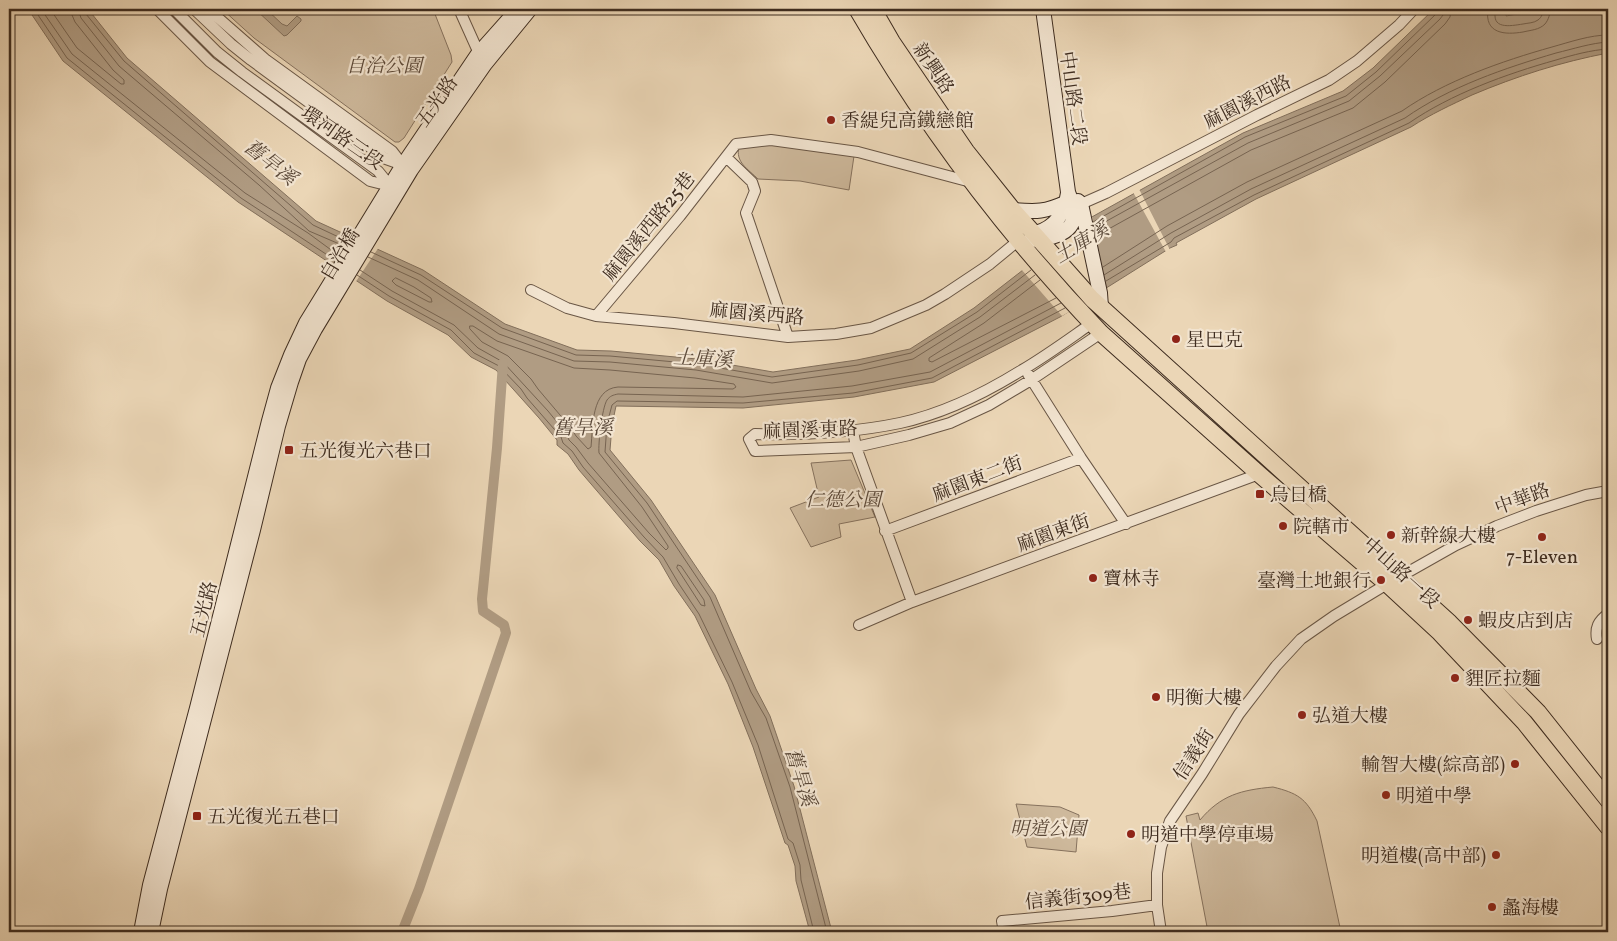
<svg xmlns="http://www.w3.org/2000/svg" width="1617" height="941" viewBox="0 0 1617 941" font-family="Vollkorn,'Noto Serif TC',serif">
<rect width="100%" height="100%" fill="#ebd6b6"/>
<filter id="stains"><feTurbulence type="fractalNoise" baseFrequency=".004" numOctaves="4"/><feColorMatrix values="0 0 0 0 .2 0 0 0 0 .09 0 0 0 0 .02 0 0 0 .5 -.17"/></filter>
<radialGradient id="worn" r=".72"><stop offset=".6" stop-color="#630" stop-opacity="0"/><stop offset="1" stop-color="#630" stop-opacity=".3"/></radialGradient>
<path fill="#ceb99c" stroke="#86725e" d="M222,9H433L451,55L452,62L404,138L399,142H395L254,38Z
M764,143L854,156L849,190L800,181L758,179C748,169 735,162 739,147Z
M851,460L875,517L839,524L841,537L811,547L790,508L819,497L811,463Z
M1273,787C1297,793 1306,798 1317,821L1341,932H1208L1186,816L1198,813L1200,820C1221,795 1241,790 1273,787Z
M1016,804L1060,807L1079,815L1076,852L1027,847Z"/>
<path fill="#b09c83" stroke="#826f5b" d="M28,9H88L127,58L316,221L423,270L505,324L577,350L611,351L697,359L773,372L857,360L910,349L974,308L1090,218L1243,133L1343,91L1373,68L1434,9H1508L1506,16L1544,9H1608V53C1561,62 1517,76 1472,95C1451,105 1431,114 1411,127L1256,199L1176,243L1177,245L1170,248L1060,317L934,382L854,397L743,408L616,406L612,425L610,450L651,500L715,595L756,689L770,716L794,786L832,932H810L796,881L795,866L788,845L785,843L753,747L728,684L695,616L674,586L659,560L640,541L579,470L568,454L557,445V440L539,418L496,370L471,357L448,335L387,301L238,202L63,61Z
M255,9H266L282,24L287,26L297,16L301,19V21L287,35L284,36Z"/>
<path fill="#ebd6b6" d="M1139,189L1170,250L1166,252L1133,192Z
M1092,216L1105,291L1062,316L1021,269L1057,239Z
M353,235L379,247L355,283L332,267Z"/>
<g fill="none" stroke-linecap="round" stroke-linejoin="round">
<path stroke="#776451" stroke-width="1" d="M34,9L67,58L241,198L335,260
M41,9L72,54L245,193L308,233L338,255
M50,9L77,48L121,84H124V80L113,70L75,22L72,15L71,9
M78,9L81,18L119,66L259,185L309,231L344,246
M85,9L86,14L124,61L313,225L347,241
M1488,9C1484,34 1505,35 1523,32C1531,30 1539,30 1545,24C1549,19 1550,14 1550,9
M1496,9C1490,30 1510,26 1523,24C1528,23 1534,23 1538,20C1542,17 1543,13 1543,9
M1093,222L1245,137L1346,96L1376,72L1436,14L1437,9
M1094,228L1248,143L1349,101L1380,76L1440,19L1443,15L1444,9
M1096,236L1251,150L1353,108L1385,82L1445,24L1450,17L1451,9
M371,252L421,275L502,328L576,355L610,356L697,364L772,377L858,365L911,353L977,312L1031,270
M368,257L418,280L499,334L574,361L610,362L696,370L772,383L859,371L913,359L980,317L1035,275
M1103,267L1167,226L1247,182L1402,111C1445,81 1502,61 1552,47C1570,42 1590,35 1608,35
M360,270L392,291L454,325L478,348L503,362L548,411L566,433L569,440L576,447L588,463L649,533L666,550L668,548V546L642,507L599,453C598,444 602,408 607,400C610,396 613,395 618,394L743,397L852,386L930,372L1061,303
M357,275L389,296L451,330L474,353L499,366L521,389L527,398L561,437L563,443L572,451L583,467L644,537L663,557L679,584L699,614L732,682L758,745L788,839L793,843L800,865L801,880L814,932
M1104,275L1171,233L1251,189L1405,118C1449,87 1505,68 1556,53C1573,49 1591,43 1608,42
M396,278L414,287L431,298L432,302H429L396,285L392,281L394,279Z
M1040,280L984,323L929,358V361L932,362L1056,298
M1106,281L1171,242L1174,238L1254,195L1409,123C1451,94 1506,74 1556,60C1573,55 1591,50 1608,49
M470,326H473L497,341L574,368L610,370L695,378L734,384L736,387L733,389L618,387C591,389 593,427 591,447L588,449L576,436L571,428L538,389L531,379L508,356L482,342L470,329Z
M678,565L681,566L704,600L705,606L701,605L677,568Z
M827,932L790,787L766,718L751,692L710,597L647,503L605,452L607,424L612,405L617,401L743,403L853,393L932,378L1065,308"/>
<path stroke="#b09c83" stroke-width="10" d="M402,932L419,889L506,633L504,625L483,611L482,599L497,448L503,363"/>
<g stroke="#695645" stroke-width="12">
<path id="street" d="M157,9L210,62L370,181L390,186
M174,9L217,52L242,72L378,171L391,187
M194,9L231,44L251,60L386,159L403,165L408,168
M208,9L265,59L392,151L402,164
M459,9L481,58
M726,157L752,182L755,191L746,213L788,337
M1081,204L1106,193L1257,115L1329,80L1357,61L1399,25L1414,9
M531,290L567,308L596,316L674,323L788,337L836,334L871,328L926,305L945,294L990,264L1019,240
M596,316L680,216L736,144L771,140L858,152L971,182
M1092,323C1069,339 1046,356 1022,370C985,393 942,414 900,423C852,433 804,435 755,434L749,439L755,451L856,447L909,435L950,423L989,405L1031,380L1101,333
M1028,374L1081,458L1126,524
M853,431L856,447L912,602
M885,531L1081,458
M859,625L912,602L1259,474
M1597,639C1595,628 1598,621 1608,614
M1004,932L1002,921L1112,911L1157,905
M1161,932L1157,905V873L1161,847L1170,821L1202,774L1239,714L1276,666L1301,639L1334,616L1387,584L1456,545L1497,526L1536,511L1586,495L1608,491"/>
</g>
<g stroke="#3e2c1f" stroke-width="16">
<path id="secondary" d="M1078,201L1081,204L1100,293L1101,307
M1013,210C1037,212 1045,212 1067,202
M1036,233C1056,227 1065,213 1068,193
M1030,240C1046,239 1073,236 1074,215C1075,208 1070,198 1068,192L1043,9
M141,932L150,885L197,708L269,421L278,388L291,355L306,323L403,165L478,54L518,9
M151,932L160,889L253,530L278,426L291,382L299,359L315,329L411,170L485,64L530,9"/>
</g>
<g stroke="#3e2c1f" stroke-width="18">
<path id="primary" d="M857,9C925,126 1007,235 1101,333L1259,474L1387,584L1440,633L1524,722L1608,827
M873,9L892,42L966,151L1013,210L1092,299L1450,623L1538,712L1608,800"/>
</g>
<use href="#street" stroke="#f2e4d0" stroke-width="10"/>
<use href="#secondary" stroke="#f2e4d0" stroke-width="14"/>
<use href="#primary" stroke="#ebd6b6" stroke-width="16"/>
</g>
<g fill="#8f2418" stroke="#f2e4d0" stroke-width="2">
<circle cx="831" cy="120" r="5"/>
<circle cx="1176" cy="339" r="5"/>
<rect x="284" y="445" width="10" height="10" rx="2.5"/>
<rect x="1255" y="489" width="10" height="10" rx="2.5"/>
<circle cx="1283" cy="526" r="5"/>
<circle cx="1391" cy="535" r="5"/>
<circle cx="1542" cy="537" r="5"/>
<circle cx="1093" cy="578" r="5"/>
<circle cx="1381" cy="580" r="5"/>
<circle cx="1468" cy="620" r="5"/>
<circle cx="1455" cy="678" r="5"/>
<circle cx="1156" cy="697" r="5"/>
<circle cx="1302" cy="715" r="5"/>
<circle cx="1515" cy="764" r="5"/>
<circle cx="1386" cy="795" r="5"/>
<rect x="192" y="811" width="10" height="10" rx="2.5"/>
<circle cx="1131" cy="834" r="5"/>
<circle cx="1496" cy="855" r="5"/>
<circle cx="1492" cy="907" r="5"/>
</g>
<g text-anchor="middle" stroke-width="4.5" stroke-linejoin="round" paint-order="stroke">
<g font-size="19" font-style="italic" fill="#5b4838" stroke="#f2e4d0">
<text x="384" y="72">自治公園</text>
<text x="843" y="506">仁德公園</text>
<text x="1048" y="835">明道公園</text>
</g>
<g font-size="19" fill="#3e2c1f" stroke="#f2e4d0">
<text transform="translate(934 68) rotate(56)" y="7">新興路</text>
<text transform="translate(1074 98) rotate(82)" y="7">中山路二段</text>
<text transform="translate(436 101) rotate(-55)" y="7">五光路</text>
<text transform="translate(1247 101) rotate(-27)" y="7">麻園溪西路</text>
<text transform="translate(343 137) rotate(35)" y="7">環河路三段</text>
<text transform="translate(648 226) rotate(-51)" y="7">麻園溪西路25巷</text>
<text transform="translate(339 254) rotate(-59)" y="7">自治橋</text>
<text transform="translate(757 313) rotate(5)" y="7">麻園溪西路</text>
<text transform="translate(810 429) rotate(-2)" y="7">麻園溪東路</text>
<text transform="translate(977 478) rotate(-21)" y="7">麻園東二街</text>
<text transform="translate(1522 498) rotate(-20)" y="7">中華路</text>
<text transform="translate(1053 532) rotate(-20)" y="7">麻園東街</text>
<text transform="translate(1402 572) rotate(42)" y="7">中山路一段</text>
<text transform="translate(203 609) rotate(-76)" y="7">五光路</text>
<text transform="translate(1193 754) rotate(-57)" y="7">信義街</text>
<text transform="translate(1078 896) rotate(-6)" y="7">信義街309巷</text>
</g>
<g font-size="19" fill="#3e2c1f" stroke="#f2e4d0" text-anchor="start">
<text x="841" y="127">香緹兒高鐵戀館</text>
<text x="1186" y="346">星巴克</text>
<text x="299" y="457">五光復光六巷口</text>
<text x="1270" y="501">烏日橋</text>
<text x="1293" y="533">院轄市</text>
<text x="1401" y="542">新幹線大樓</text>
<text x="1542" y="563" text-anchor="middle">7-Eleven</text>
<text x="1103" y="585">寶林寺</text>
<text x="1371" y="587" text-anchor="end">臺灣土地銀行</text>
<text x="1478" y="627">蝦皮店到店</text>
<text x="1465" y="685">貍匠拉麵</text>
<text x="1166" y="704">明衡大樓</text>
<text x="1312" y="722">弘道大樓</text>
<text x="1505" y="771" text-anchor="end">輸智大樓(綜高部)</text>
<text x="1396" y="802">明道中學</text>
<text x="207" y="823">五光復光五巷口</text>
<text x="1141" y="841">明道中學停車場</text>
<text x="1486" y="862" text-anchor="end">明道樓(高中部)</text>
<text x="1502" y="914">蠡海樓</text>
</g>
<g font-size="20" font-style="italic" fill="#5a4838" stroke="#f2e4d0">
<text transform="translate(271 162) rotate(38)" y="7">舊旱溪</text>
<text transform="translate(1081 242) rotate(-31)" y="7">土庫溪</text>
<text transform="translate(703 358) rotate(3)" y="7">土庫溪</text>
<text x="583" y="434">舊旱溪</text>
<text transform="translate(801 777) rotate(73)" y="7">舊旱溪</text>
</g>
</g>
<rect width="1617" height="941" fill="none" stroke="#ebd6b6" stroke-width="30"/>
<rect x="10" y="10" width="1597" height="921" fill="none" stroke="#3e2c1f" stroke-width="2.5"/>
<rect x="15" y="15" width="1587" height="911" fill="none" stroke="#3e2c1f"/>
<rect width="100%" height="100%" filter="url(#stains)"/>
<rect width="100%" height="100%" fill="url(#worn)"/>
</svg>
